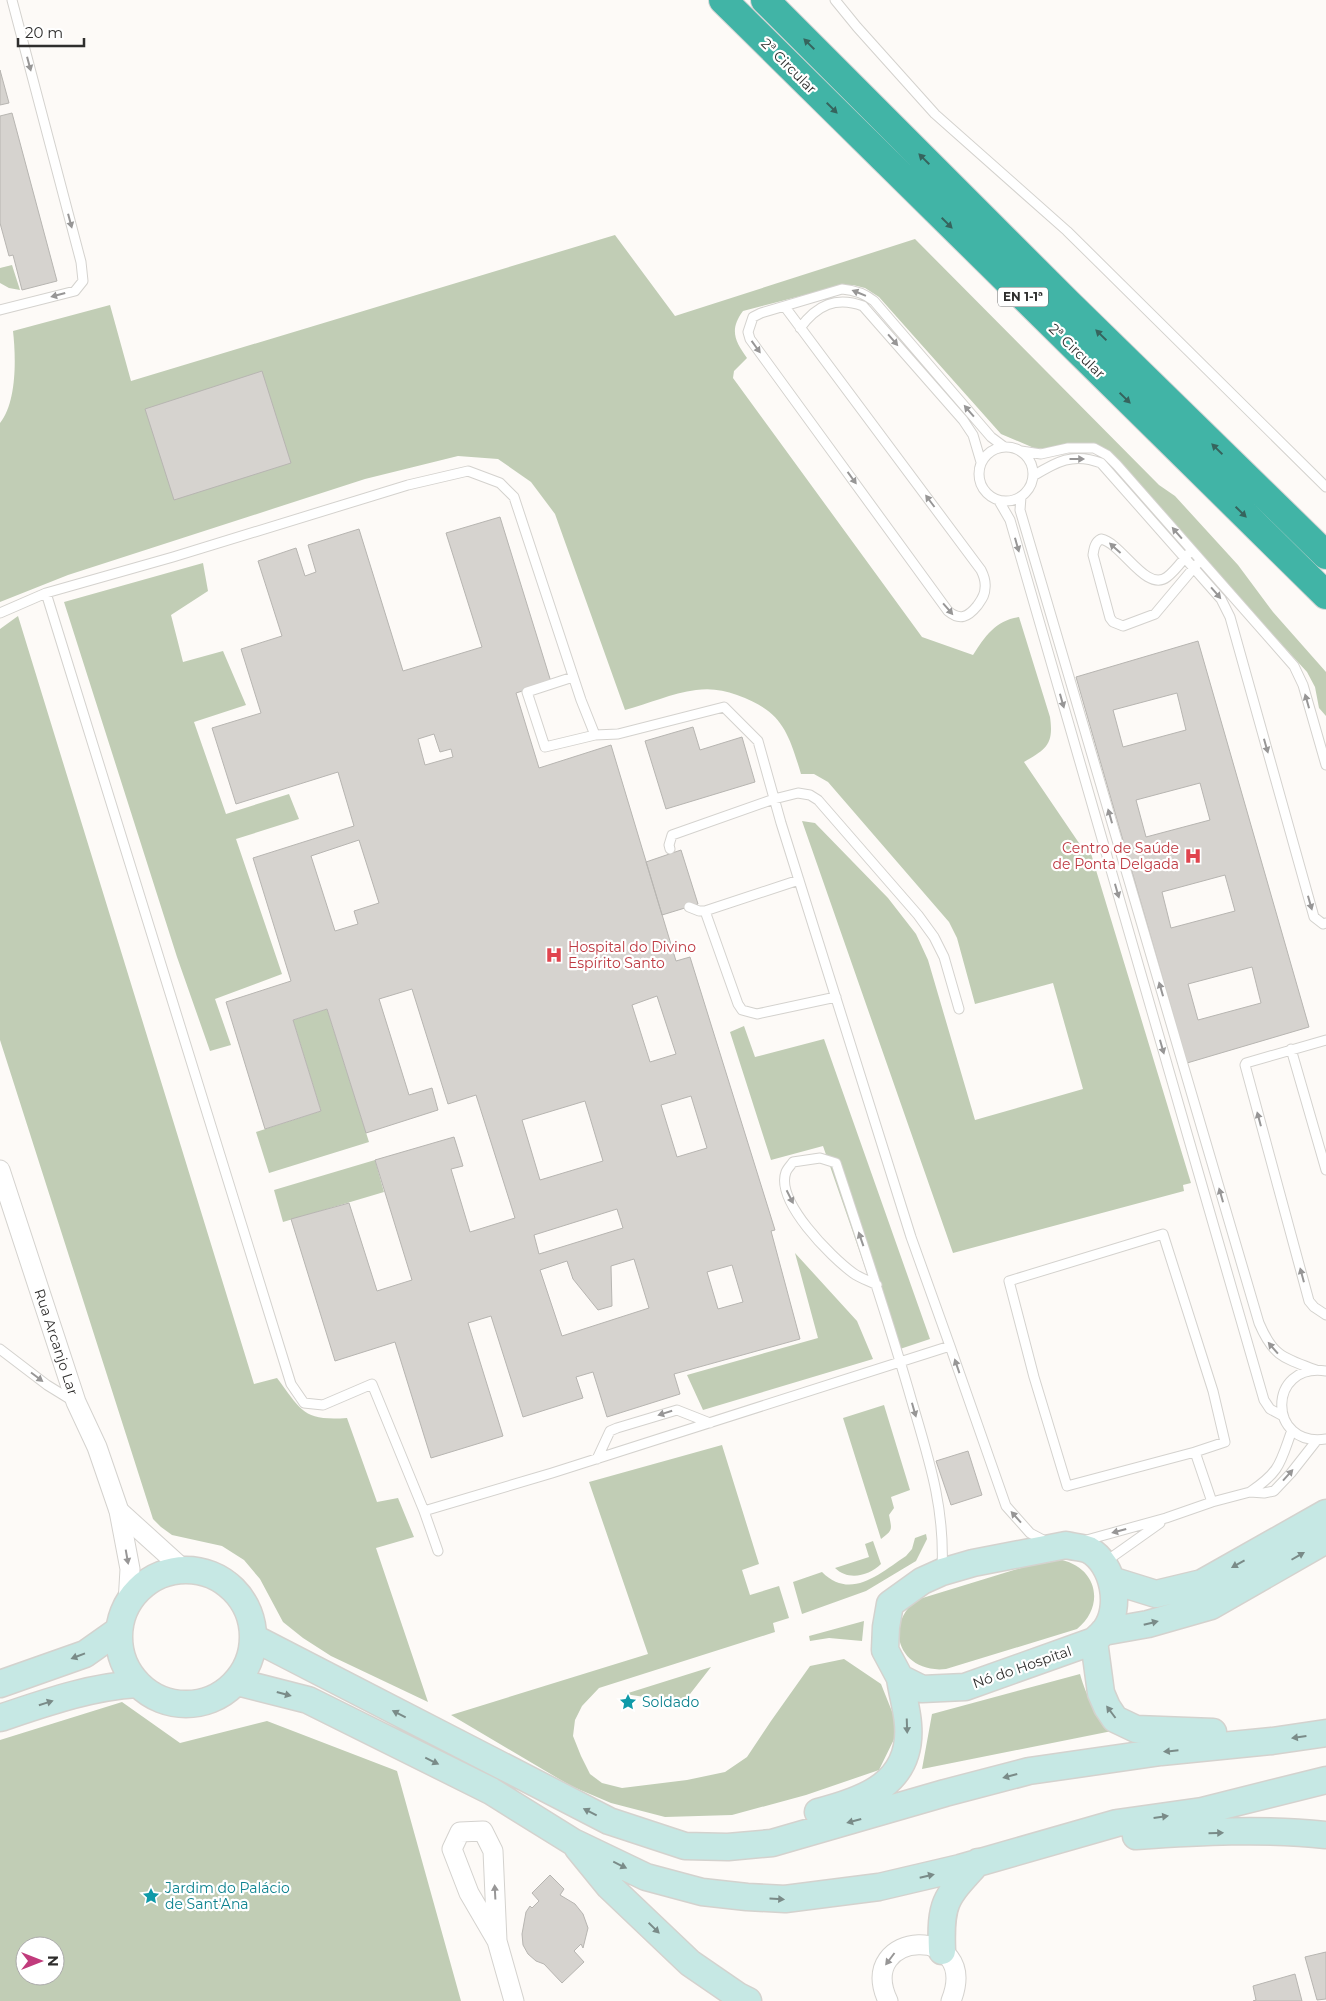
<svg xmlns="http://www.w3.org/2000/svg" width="1326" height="2001" viewBox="0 0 1326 2001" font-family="Montserrat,sans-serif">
<rect width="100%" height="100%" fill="#fdfaf7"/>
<path fill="#c1cdb5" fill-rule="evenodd" d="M615,235L675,316L915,239L1159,485L1175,496L1238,565L1273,612L1326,672V716L1319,708L1315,687L1307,672L1136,485L1112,454L1034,448L1001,434L879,297L865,288L853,285L828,289L743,311C729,330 735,341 747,358L734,371L733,378L922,637L973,655C985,636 996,620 1019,617L1050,717C1054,745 1046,749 1024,762L1081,846L1089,847L1191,1183L1183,1185L1184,1191L953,1253L802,821L815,823L888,898L916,934L928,960L975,1120L1083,1089L1053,983L975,1004L957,938L949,922L828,782L814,774H801C788,731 782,711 737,695C723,690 711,688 696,690C672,693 648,704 625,710L555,514L531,482L498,459L458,456L365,479L68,575L0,602V423C17,402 16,357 13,331L110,305L131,381Z
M12,265L20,290L9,288L0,283V268Z
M203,563L208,591L171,615L183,662L223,651L246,705L194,722L226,814L289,794L299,819L236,839L282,974L215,999L231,1045L210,1051L177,957L64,602Z
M18,616L254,1384L277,1378C302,1411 303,1421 347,1418L377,1502L398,1498L414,1537L376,1548L428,1702L331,1656L303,1638L283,1622L260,1579L244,1560L222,1546L172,1535L161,1527L153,1519L0,1040V629Z
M327,1009L369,1142L269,1173L256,1132L321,1111L293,1020Z
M744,1026L755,1057L824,1039L930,1339L894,1351L823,1146L771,1160L730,1032Z
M375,1160L384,1192L283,1222L274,1190Z
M795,1253L857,1321L873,1359L703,1410L687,1375L818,1338Z
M884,1405L910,1490L891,1497L894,1508L889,1515C892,1530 893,1530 881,1539L843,1418Z
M722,1445L759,1564L742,1570L750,1595L779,1586L789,1618L773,1623L775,1632L599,1688L582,1706L575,1720L573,1736L581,1756L590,1774L602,1783L622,1788L687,1780L725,1772L747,1757L771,1721L810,1666L844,1659L881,1684L899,1729L879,1770L806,1795L732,1815L665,1817L611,1803L571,1786L451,1715L648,1654L589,1482Z
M926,1534L927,1539L916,1561L866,1591L802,1614L793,1582L822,1572C851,1601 880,1573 906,1556L912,1549L915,1538Z
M873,1541L881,1564C869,1576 848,1581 835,1568L869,1557L865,1544Z
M1057,1559C1096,1565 1107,1604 1077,1629L946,1669C902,1674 882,1629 916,1600L1047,1560Z
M864,1621L862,1641L829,1638L810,1641L809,1636Z
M711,1667L683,1703L625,1694Z
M1080,1674C1087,1698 1095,1715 1117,1730L922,1769L932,1714Z
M122,1702L180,1743L267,1721L397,1771L461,2001H0V1740ZM25,1946H55V1976H25Z"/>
<path fill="#d6d3cf" stroke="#b7b5b1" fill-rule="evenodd" d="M0,70L9,103L0,105Z
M12,113L57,281L22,290L13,255L9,256L0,223V116Z
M262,371L291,463L174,500L145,409Z
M500,517L551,682L516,693L539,768L611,745L676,961L690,957L775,1230L771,1231L800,1339L674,1374L680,1394L607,1417L593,1372L576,1377L583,1398L523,1417L491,1316L468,1323L503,1436L431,1458L395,1342L335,1361L291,1219L349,1203L377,1291L412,1280L375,1160L454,1137L463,1166L451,1169L470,1232L515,1218L476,1095L448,1104L412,989L379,999L409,1095L432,1088L438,1110L366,1133L327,1009L293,1020L321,1111L265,1129L226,1002L291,981L253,858L354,826L338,772L236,804L212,728L261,713L241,649L282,636L258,561L296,548L305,576L316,572L308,545L359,529L403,671L482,647L446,533ZM434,734L440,752L451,749L453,757L425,765L418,739ZM359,840L379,903L354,911L358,924L335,931L311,856ZM657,996L676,1054L650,1062L632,1005ZM691,1096L707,1148L677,1157L661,1105ZM585,1101L603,1161L540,1180L522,1120ZM617,1209L623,1228L539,1254L534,1235ZM634,1259L649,1308L562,1336L540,1270L567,1261L573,1279L598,1310L612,1306L611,1266ZM732,1265L743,1302L718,1309L707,1272Z
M1198,641L1309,1027L1187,1063L1076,677ZM1177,693L1186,730L1123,747L1113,710ZM1200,783L1210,820L1146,837L1136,800ZM1225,875L1235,911L1171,928L1162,892ZM1252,967L1261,1003L1198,1020L1188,984Z
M693,727L700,750L742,737L755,782L666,809L645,741Z
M681,850L698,904L662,915L646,862Z
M968,1451L982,1495L951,1505L936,1461Z
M550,1875L564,1889L560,1895L575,1904L583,1914L588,1928L583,1948L581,1944L574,1951L584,1962L562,1983L544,1964L536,1961L528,1954L523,1945L522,1934L526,1912L530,1906L532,1908L539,1901L532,1893Z
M1326,1952V1999L1317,2000L1305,1957Z
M1295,1974L1302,2001H1253L1256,2000L1253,1986Z"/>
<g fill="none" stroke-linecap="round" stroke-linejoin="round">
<g stroke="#d4d2ce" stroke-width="11">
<path id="lane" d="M835,0L857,27L935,114L1067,231L1326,487
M785,307L981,570C984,576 986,581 985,588C985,596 981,600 977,606C968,617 960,621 948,611L750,339L748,332L753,317L761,313L842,289C855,290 864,293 874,301L991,437L1003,446
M0,310L75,291L83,281L81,262L12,0
M800,328C817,305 836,296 863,306L963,420L973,435L981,462
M979 474a27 27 0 1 1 54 0a27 27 0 1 1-54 0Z
M1021,451L1041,454L1068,448H1094L1107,455L1117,465L1294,666L1303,685L1326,765
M1033,476C1056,462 1073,452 1101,463L1221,599L1230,617L1314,917L1323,924L1326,923
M1021,497L1020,510L1259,1323C1273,1356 1283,1358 1316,1370
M999,501L1010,520L1264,1400L1270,1409L1283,1416
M1188,554C1182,561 1175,571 1167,577C1146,593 1122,543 1101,539C1095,542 1094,548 1093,555L1110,618L1113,622L1123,626L1155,614L1197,564
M0,613L46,593L173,557L408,485L468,471L500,483L514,497L581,700L595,735L618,734L724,707L758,741L781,823L911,1237L950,1346L552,1473L424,1511L372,1384L323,1405L304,1403L291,1384L46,593
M573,677L527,692L545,747L595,735
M670,849L669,845L672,835L774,799L798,793L810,795L818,800L918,915L934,937L944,957L959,1009
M689,907L699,911H705L799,880
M705,911L738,1004L742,1010L757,1014L836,997
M1326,1040L1246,1063L1245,1065L1309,1301L1314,1307L1326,1315
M1291,1049L1326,1170
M1163,1234L1213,1391L1225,1442L1195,1452L1067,1486L1034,1377L1009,1281Z
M877,1285C869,1281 860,1278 853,1273C831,1257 775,1201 786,1172C787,1169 791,1165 793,1162L820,1158L836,1163C862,1242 889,1321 912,1402C929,1460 945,1508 942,1569
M950,1346L1006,1506L1030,1533L1047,1542
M0,1349L47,1385L73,1401
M1326,1371C1267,1362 1267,1448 1326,1439
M597,1459L610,1431L617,1428L677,1410L710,1423
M1250,1492C1281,1471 1280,1463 1292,1430
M1212,1502L1250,1492L1264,1493L1274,1491L1291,1473L1317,1440
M424,1511L438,1551
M1083,1541L1166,1518L1212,1502L1195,1452
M1105,1562L1160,1523"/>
</g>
<g stroke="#d4d2ce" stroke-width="21">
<g id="street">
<path id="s1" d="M0,1170L76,1402L97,1447L119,1511L130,1569L128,1603"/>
<path d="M119,1511L183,1569"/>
<path d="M497,1941L469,1893L452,1849L460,1832L483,1831L493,1851L497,1941L514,2001"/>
<path d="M888,2001C854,1929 982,1923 951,2001"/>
</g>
</g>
<g stroke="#d4d2ce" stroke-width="29">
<path id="secondary" d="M1066,1545C1073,1547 1083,1547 1089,1550C1114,1564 1122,1608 1105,1630C1102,1634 1097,1638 1094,1641L965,1687L922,1689L900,1678L885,1650L886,1627L890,1604L922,1581L942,1572L973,1563Z
M119 1637a67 67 0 1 1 134 0a67 67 0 1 1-134 0Z
M1111,1580L1156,1594L1202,1583L1326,1513
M1103,1632L1148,1624L1211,1606L1326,1540
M254,1638L609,1821L685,1846L728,1847L772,1843L945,1793L1029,1771L1161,1752L1272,1741L1326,1733
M1094,1641L1101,1693L1107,1707L1115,1719L1136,1729L1213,1732
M237,1682L308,1700L491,1791L573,1842L646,1877L702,1892L747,1897L785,1899L879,1887L960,1868L1117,1823L1202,1811L1326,1780
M0,1684L85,1654L119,1630
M0,1718C45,1703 89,1687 137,1684
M818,1812C865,1800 913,1783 908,1724C907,1709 902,1693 900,1678
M1136,1836C1198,1832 1264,1828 1326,1835
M578,1848L609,1886L690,1963L738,1996L748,2001
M942,1951C940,1902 945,1898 978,1862"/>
</g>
<g stroke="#d5d5d5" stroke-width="30">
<path id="highway" d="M723,0L1326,595
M765,0L1068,303L1326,555"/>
</g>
<use href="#lane" stroke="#fff" stroke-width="9"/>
<use href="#street" stroke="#fff" stroke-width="19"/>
<use href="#secondary" stroke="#c6e8e4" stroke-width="26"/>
<use href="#highway" stroke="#41b4a6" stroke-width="28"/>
</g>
<defs><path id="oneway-solid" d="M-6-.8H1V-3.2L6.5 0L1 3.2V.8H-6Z" transform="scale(1.25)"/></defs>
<g fill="#36645d">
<use href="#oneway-solid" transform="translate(809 44) rotate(-135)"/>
<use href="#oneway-solid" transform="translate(832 108) rotate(45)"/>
<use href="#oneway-solid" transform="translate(924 159) rotate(-135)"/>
<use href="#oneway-solid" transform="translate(947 223) rotate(45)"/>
<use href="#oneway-solid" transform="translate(1101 335) rotate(-136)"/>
<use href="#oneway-solid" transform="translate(1125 398) rotate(44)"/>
<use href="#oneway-solid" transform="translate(1217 449) rotate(-136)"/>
<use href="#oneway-solid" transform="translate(1241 512) rotate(44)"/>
</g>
<g fill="#979696">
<use href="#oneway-solid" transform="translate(29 64) rotate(75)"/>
<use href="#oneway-solid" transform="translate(70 221) rotate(75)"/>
<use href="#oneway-solid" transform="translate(859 293) rotate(-158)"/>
<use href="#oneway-solid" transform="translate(58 295) rotate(165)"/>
<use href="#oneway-solid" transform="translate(893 340) rotate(49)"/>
<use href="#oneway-solid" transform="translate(756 347) rotate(54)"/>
<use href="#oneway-solid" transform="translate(969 411) rotate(-131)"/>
<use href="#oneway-solid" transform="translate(1077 459)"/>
<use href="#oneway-solid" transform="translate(852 478) rotate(54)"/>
<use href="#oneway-solid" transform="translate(930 501) rotate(-127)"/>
<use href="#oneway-solid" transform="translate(1177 533) rotate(-131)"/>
<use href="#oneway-solid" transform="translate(1017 545) rotate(74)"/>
<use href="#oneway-solid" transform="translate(1115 548) rotate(-138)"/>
<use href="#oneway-solid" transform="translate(1216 593) rotate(49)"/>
<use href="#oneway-solid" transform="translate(948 609) rotate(49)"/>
<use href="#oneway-solid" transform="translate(1062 701) rotate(74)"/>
<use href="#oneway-solid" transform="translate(1307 701) rotate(-106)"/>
<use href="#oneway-solid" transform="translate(1266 746) rotate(74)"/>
<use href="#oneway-solid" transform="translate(1110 816) rotate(-106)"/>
<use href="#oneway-solid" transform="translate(1117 891) rotate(74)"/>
<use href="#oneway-solid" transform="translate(1310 903) rotate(74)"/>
<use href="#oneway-solid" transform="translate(1161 989) rotate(-106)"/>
<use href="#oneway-solid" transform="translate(1162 1047) rotate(74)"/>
<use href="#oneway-solid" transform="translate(1259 1119) rotate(-105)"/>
<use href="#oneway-solid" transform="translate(1221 1195) rotate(-106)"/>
<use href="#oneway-solid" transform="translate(790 1197) rotate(63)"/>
<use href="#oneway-solid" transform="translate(861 1239) rotate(-109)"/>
<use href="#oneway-solid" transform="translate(1302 1275) rotate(-105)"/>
<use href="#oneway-solid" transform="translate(1273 1348) rotate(-131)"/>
<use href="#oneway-solid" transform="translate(957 1366) rotate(-109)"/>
<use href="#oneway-solid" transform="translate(37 1377) rotate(37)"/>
<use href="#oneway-solid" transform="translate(914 1410) rotate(74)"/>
<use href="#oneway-solid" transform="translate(665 1413) rotate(163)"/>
<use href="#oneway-solid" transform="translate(1288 1475) rotate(-48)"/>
<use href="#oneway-solid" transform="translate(1016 1517) rotate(-132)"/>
<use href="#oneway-solid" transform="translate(1119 1531) rotate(165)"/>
<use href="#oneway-solid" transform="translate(127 1557) rotate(80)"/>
<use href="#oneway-solid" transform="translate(495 1892) rotate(-93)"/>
<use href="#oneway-solid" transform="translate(890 1959) rotate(127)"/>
</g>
<g fill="#7a8b88">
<use href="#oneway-solid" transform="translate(1298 1556) rotate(-30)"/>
<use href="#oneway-solid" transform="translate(1238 1564) rotate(151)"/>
<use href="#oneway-solid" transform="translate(1151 1623) rotate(-14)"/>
<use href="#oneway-solid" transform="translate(78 1656) rotate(159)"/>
<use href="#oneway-solid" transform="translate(284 1694) rotate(15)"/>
<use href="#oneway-solid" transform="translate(46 1703) rotate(-18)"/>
<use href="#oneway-solid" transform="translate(1111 1712) rotate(-127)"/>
<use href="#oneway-solid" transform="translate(399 1714) rotate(-153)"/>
<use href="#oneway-solid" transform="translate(907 1726) rotate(88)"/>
<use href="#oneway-solid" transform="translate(1299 1737) rotate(172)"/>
<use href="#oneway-solid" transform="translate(1171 1751) rotate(174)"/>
<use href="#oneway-solid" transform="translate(432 1761) rotate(26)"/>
<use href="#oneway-solid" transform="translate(1010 1776) rotate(165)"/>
<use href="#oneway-solid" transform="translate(590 1812) rotate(-153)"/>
<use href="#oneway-solid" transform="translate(1161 1817) rotate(-8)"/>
<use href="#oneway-solid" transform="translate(854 1821) rotate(165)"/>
<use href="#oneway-solid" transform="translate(1216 1833) rotate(-1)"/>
<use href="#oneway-solid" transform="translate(620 1865) rotate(26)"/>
<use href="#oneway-solid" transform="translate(927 1876) rotate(-13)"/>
<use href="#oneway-solid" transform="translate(777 1899) rotate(3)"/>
<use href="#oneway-solid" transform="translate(654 1928) rotate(44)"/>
</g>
<defs>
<g id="hospital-bare" transform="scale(1.35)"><path d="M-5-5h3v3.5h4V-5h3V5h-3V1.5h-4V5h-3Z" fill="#e0444e" stroke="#fff" stroke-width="2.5" paint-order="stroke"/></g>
<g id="sight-bare" transform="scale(1.35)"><path d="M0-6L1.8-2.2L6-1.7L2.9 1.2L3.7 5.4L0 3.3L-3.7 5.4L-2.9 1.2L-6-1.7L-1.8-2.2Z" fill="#0f9aa8" stroke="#fff" stroke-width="2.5" paint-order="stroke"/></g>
</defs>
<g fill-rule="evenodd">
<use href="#hospital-bare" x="1193" y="856"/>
<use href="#hospital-bare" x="554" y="955"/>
<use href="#sight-bare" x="628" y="1702"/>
<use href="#sight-bare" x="151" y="1896"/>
</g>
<g text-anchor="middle" stroke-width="4.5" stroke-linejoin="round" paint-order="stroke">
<rect fill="#fff" stroke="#6d6d6c" stroke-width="1" x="998" y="287.5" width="50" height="19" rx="4"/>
<g font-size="12" font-weight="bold" fill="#2f2e2d">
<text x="1023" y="301">EN 1-1ª</text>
</g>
<g font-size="14" fill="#2f2e2d" stroke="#fff">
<text transform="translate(789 66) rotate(45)" y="5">2ª Circular</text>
<text transform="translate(1077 351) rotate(44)" y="5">2ª Circular</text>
<text dy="5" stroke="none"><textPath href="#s1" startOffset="181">Rua Arcanjo Lar</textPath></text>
<text transform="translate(1022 1667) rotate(-19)" y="5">Nó do Hospital</text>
</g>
<g font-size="14" fill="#be3a42" stroke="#fff" text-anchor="end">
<text x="1179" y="853">Centro de Saúde<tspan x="1179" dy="16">de Ponta Delgada</tspan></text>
<text x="568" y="952" text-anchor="start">Hospital do Divino<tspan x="568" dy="16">Espírito Santo</tspan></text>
</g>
<g font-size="14" fill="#0d838f" stroke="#fff" text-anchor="start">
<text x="642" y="1707">Soldado</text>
<text x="165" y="1893">Jardim do Palácio<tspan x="165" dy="16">de Sant'Ana</tspan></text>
</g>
</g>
<g transform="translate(40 1961) rotate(90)"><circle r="24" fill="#ffffff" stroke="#acabab"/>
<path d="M0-4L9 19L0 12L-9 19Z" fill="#c13b7c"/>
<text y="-8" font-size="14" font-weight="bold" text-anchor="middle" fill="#2f2e2d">N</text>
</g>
<path d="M18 38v8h66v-8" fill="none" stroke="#2f2e2d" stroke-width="2.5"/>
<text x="25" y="38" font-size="15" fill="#2f2e2d" stroke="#ffffff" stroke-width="4" paint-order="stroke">20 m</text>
</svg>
